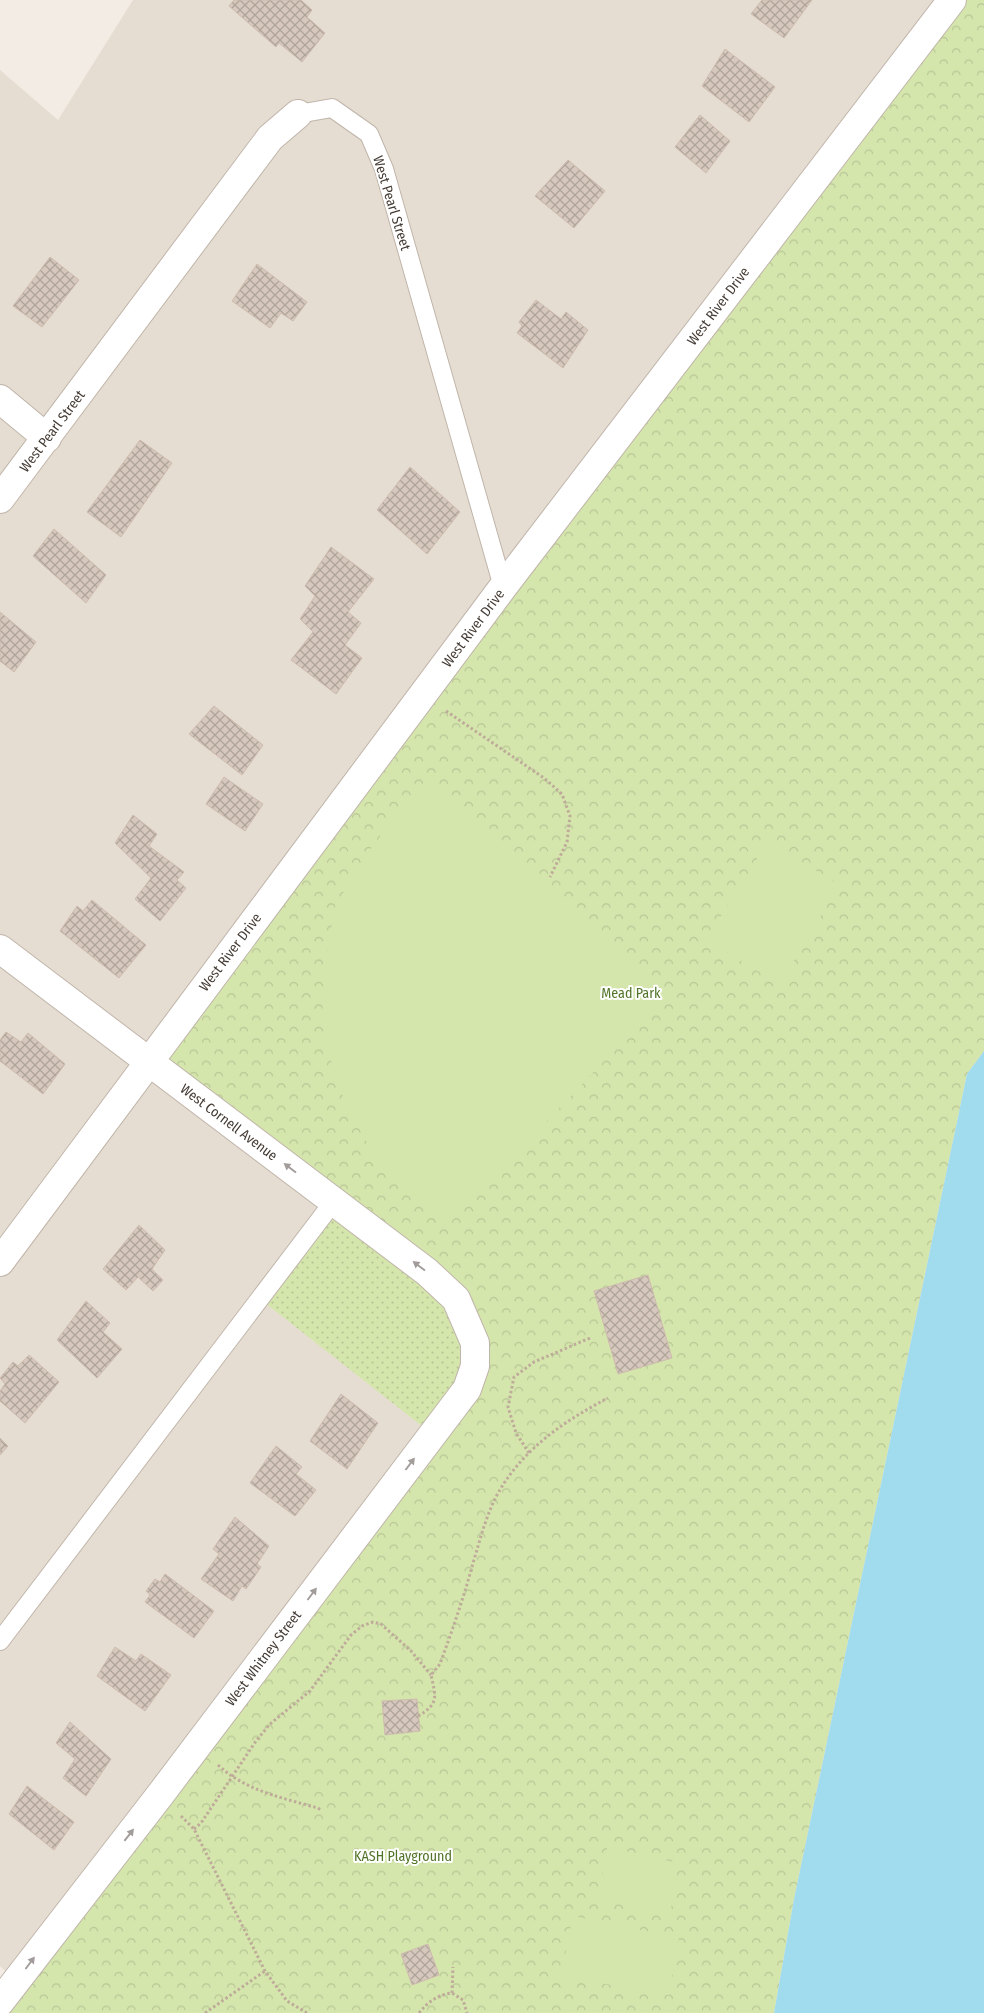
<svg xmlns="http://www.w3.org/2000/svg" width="984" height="2013" viewBox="0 0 984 2013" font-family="'Fira Sans Condensed',sans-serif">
<defs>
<pattern id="grass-dots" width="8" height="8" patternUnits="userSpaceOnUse" patternTransform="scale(1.25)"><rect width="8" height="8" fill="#d5e6ad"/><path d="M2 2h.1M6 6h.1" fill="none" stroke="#b8c695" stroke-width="1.8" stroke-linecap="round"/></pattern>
<pattern id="park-crowns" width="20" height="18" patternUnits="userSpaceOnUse" patternTransform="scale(1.25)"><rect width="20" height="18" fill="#d5e6ad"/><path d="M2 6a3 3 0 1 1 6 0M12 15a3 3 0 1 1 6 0" fill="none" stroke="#b8c695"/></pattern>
<pattern id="building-cross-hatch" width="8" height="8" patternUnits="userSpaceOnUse" patternTransform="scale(1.25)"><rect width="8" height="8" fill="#d6c8bd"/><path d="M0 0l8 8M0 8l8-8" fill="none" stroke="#afa49a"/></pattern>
</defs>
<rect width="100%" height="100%" fill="#f2ece4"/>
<path fill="#e6ddd2" d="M133,0H952L427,1272L475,1366L16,1981L0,1966V70L58,120Z"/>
<path fill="url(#grass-dots)" d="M334,1201L427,1272L475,1343L432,1434L260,1299Z"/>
<path fill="url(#park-crowns)" d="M952,0H984V1051L967,1074L794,1899L774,2013H0L467,1389L456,1299L148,1061Z"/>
<path fill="#d5e6ad" d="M433,781L670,992L448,1225L415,1202L393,1178L364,1138L336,1082L322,1019L325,964L335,907L358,867L386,828Z
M768,841L839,885L780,984L706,940Z
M607,1847L678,1863L670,1915L598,1900Z
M573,1916L679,1938L669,1995L561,1976Z"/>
<path fill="#a1dbee" d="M984,1051V2013H774L794,1899L967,1074Z"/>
<path fill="url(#building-cross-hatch)" stroke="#cebcad" d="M234,0H301L312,10L307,17L325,33L302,62L279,43L276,47L229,6Z
M762,0H812L784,38L751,14Z
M725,49L775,87L749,122L702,86Z
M700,115L730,141L706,173L675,147Z
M568,160L605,191L574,228L535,196Z
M50,257L79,280L42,327L13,306Z
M257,264L307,302L293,321L281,313L270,328L232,301Z
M536,300L561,319L566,312L588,330L563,368L517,333L522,326L519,322Z
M140,440L172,463L121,537L87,512Z
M410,467L460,512L427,554L377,510Z
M54,529L106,575L86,603L33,556Z
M331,547L374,579L348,612L361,623L345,645L362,658L336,694L291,660L313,632L300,619L315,596L305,586Z
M0,612L36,642L14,672L0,661Z
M214,706L263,745L242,775L189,734Z
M224,777L263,804L245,831L206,804Z
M133,815L157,834L149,846L184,872L177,880L186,888L160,921L135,899L151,878L115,843Z
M92,900L146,945L119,978L60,931L77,906L83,911Z
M6,1032L21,1042L28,1033L65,1064L43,1094L0,1061V1040Z
M139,1225L165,1250L152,1269L163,1280L153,1291L138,1277L126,1290L103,1269Z
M648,1275L672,1358L618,1374L594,1291Z
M86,1301L110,1323L103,1332L122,1349L97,1378L57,1340Z
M29,1355L59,1382L25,1423L0,1401V1391L5,1384L0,1378L13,1362L18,1366Z
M341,1394L378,1423L347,1469L310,1441Z
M0,1438L8,1446L0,1455Z
M276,1446L302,1467L296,1474L316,1490L295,1516L250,1483Z
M235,1517L269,1546L257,1564L261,1567L246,1589L242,1586L233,1601L201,1579L219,1554L213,1549Z
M165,1574L214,1611L194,1638L145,1602L150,1595L146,1591L155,1579L160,1582Z
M115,1647L136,1661L141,1654L171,1675L145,1711L97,1676Z
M417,1699L420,1731L385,1735L382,1701Z
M70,1722L111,1759L86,1796L63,1778L75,1759L56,1743Z
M27,1786L74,1822L54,1850L9,1814Z
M428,1944L439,1975L412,1985L401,1954Z"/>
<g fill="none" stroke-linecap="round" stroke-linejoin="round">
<g stroke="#c0b5aa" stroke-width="20">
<path id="lane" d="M298,114L332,108L369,134L384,169L503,587
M0,1641L334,1201"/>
</g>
<g stroke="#c0b5aa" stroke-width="30">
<path id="street" d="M0,399L47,438
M0,499L270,138L298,114
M0,949L427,1272L456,1299L475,1343V1366L467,1389L160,1795L0,2002
M0,1262L503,587L952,0"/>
</g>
<path stroke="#beab99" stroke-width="3" stroke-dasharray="2.5 2.5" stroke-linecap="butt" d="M446,711L544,778L562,794L570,816L567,842L550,877
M529,1453L516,1433L508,1407L514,1377L534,1362L590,1338
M418,1716C439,1704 436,1697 431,1675L440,1664C452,1631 464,1597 473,1563C481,1537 487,1511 501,1488C526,1447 566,1420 608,1398
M218,1765C246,1791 283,1798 318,1808L321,1810
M181,1816L194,1829L265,1971L287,2001L307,2013
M194,1829L201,1823L256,1741L270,1724L310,1691L351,1635L362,1626L373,1622L381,1624L411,1651L431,1675
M452,1993L453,1967
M205,2013L265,1971
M419,2013C428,2002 437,1995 452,1993L463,2000L467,2013"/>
<use href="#lane" stroke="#fff" stroke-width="18"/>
<use href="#street" stroke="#fff" stroke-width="28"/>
</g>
<defs><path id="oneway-solid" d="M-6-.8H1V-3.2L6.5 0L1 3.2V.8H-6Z" transform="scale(1.25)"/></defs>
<g fill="#a29d9a">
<use href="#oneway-solid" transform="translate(290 1168) rotate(-143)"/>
<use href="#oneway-solid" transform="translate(419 1266) rotate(-143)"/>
<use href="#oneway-solid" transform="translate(410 1464) rotate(-53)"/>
<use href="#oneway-solid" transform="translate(312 1594) rotate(-53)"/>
<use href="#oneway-solid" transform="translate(129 1835) rotate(-52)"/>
<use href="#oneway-solid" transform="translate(30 1963) rotate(-53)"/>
</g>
<g text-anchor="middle" stroke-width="4" stroke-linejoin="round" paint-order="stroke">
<g font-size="14" fill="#443b34" stroke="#fff">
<text transform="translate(392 203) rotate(73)" y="5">West Pearl Street</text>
<text transform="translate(718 306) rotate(-53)" y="5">West River Drive</text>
<text transform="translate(52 431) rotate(-53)" y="5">West Pearl Street</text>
<text transform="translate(473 628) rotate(-53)" y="5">West River Drive</text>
<text transform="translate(230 952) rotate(-53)" y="5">West River Drive</text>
<text transform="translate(229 1122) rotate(37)" y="5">West Cornell Avenue</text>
<text transform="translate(263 1658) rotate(-53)" y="5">West Whitney Street</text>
</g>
<g font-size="14" fill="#517429" stroke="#fff">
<text x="631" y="998">Mead Park</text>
<text x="403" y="1861">KASH Playground</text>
</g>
</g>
</svg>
